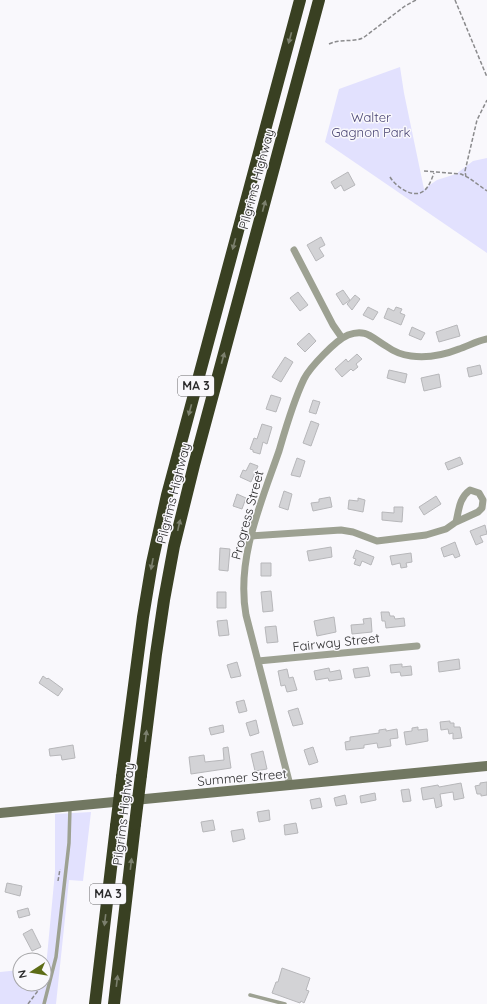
<svg xmlns="http://www.w3.org/2000/svg" width="487" height="1004" viewBox="0 0 487 1004" font-family="Quicksand,sans-serif">
<rect width="100%" height="100%" fill="#f9f8fc"/>
<path fill="#e2e1fe" d="M400,67L404,93L424,189L437,180L456,174L473,161L487,158V253L325,142L339,89Z
M91,812L83,881L69,880L56,1004H0V972L20,970V984H44V968L46,967L55,872V814Z"/>
<path fill="#d3d3d6" stroke="#b7b7ba" d="M348,172L355,185L344,191L341,185L335,189L331,182Z
M321,237L325,245L319,248L324,256L316,261L307,245Z
M343,290L350,300L343,305L336,294Z
M298,292L308,305L300,311L290,298Z
M355,295L360,299L352,310L347,304Z
M368,307L378,312L373,320L363,315Z
M396,307L402,309L400,313L405,315L401,325L384,318L388,308L394,311Z
M457,325L460,336L439,342L436,332Z
M412,327L425,333L421,340L409,335Z
M309,333L316,341L305,352L297,344Z
M357,354L362,359L356,364L358,367L353,371L351,369L342,377L335,369L346,359L348,362Z
M285,357L293,362L281,382L272,377Z
M480,365L482,374L469,377L467,368Z
M389,370L407,374L405,383L387,378Z
M439,374L441,387L424,391L421,378Z
M271,395L281,398L276,412L266,409Z
M313,400L320,402L316,414L309,412Z
M311,421L319,424L311,446L303,443Z
M262,424L272,427L267,444L263,442L260,454L253,452V450L250,449L254,438L257,439Z
M460,457L463,464L448,470L445,463Z
M297,458L305,461L300,477L291,475Z
M250,463L258,466L251,482L240,477L243,470L246,471Z
M284,491L292,494L288,510L279,507Z
M237,494L246,498L242,509L233,506Z
M436,496L441,504L424,515L419,507Z
M330,497L332,507L313,511L311,503L319,502V499Z
M358,498L365,500L363,512L348,509L349,500L358,501Z
M394,507H403L402,522L382,520V512L394,513Z
M485,525L487,534L480,536L483,542L476,545L470,531Z
M455,542L460,556L455,558L453,554L444,557L441,548Z
M331,547L332,557L309,561L307,551Z
M220,548L230,549L228,571L219,570Z
M356,550L374,557L371,565L362,561L360,566L354,564L356,559L353,558Z
M411,553L412,562L406,563L407,567L401,568L400,563L392,565L390,556Z
M261,563H271V576H261Z
M271,591L273,611L263,612L261,592Z
M217,592H226V608H217Z
M381,612H389L390,616H394L395,619L404,618L405,626L386,628L385,621H382Z
M334,617L336,632L317,636L314,621Z
M371,618L372,632L352,634L351,625L364,624L363,619Z
M227,620L229,635L219,636L217,621Z
M276,626L278,642L267,643L265,627Z
M459,659L460,669L439,672L438,662Z
M237,662L241,676L231,678L227,665Z
M402,664V667L411,666L412,675L401,676L400,672L391,673L390,665Z
M368,667L370,676L355,678L353,669Z
M329,668L330,672L340,670L342,679L329,681L328,678L316,680L314,671Z
M287,669L289,678L293,677L297,690L287,692L285,685L281,686L278,671Z
M43,676L47,679L48,678L63,689L58,696L39,683Z
M244,700L247,711L239,713L236,702Z
M298,708L303,724L293,726L288,711Z
M256,720L259,733L250,736L246,723Z
M450,721V723H454V727H460L462,738L453,739V733L449,734L448,729L441,730L440,722Z
M223,725L224,732L211,735L209,728Z
M418,727V730L427,729L428,741L406,745L404,732L412,731V728Z
M386,729V731L397,729L398,738L390,739L391,746L378,748L377,743L364,745V748L346,750L345,742L350,741V737L379,733V730Z
M73,745L75,758L62,760L61,755L50,756L49,749Z
M228,747L231,768L191,774L189,757L204,755L205,762L224,760L223,748Z
M313,747L318,762L309,765L304,750Z
M263,751L267,769L255,771L251,754Z
M487,782V795L481,796V794H477L475,786L480,785V783Z
M461,783L464,798L454,800L453,792L440,794L442,806L436,808L434,798L423,800L421,788L438,785L439,787Z
M409,789L411,801L403,802L401,790Z
M375,793L376,800L361,803L360,796Z
M345,795L347,804L336,806L334,798Z
M320,798L322,807L312,809L310,800Z
M269,810L270,820L259,822L257,812Z
M213,820L215,830L203,832L201,822Z
M296,823L298,833L285,835L284,825Z
M243,829L245,839L233,842L231,831Z
M7,883L22,886L20,896L5,892Z
M28,908L30,915L19,918L17,911Z
M32,929L41,947L32,951L23,934Z
M282,968L310,978L306,990L309,991L304,1003L301,1001L300,1003L272,993L276,982H278Z"/>
<g fill="none" stroke-linecap="round" stroke-linejoin="round">
<path stroke="#8b8b8d" stroke-width="1.5" stroke-dasharray="4 2" stroke-linecap="butt" d="M455,0L487,77
M329,44C342,38 350,43 363,38L405,6L416,0
M424,171L461,174L469,178L487,191
M390,177C396,187 414,200 425,190C430,185 432,178 434,173
M466,177L465,171L477,120L487,100
M58,881L60,869
M28,1004L43,984"/>
<path stroke="#9da192" stroke-width="3.5" d="M250,995L285,1004
M44,1004L56,957L69,843L70,807"/>
<path stroke="#9da192" stroke-width="7" d="M294,250L333,325L342,338
M252,536L341,530L353,532L377,541L426,535L446,529L456,522L478,512L482,508L483,500L479,493L470,490C459,498 459,510 456,522
M258,661L417,646
M290,785L246,615C236,559 261,503 279,451C286,427 293,402 304,379C310,367 336,340 348,335C366,328 372,338 386,346C393,351 402,355 411,356C427,358 444,355 459,349C468,346 477,341 487,339"/>
<path stroke="#717761" stroke-width="10" d="M0,813L487,766"/>
<path stroke="#394022" stroke-width="12" d="M141,775L156,654L164,600L174,546L194,465L319,0
M122,777L143,617L152,563L167,495L300,0
M95,1004L116,826
M114,1004L135,824"/>
<path stroke="#394022" stroke-width="12" d="M135,824L141,775
M116,826L122,777"/>
</g>
<defs><path id="oneway-solid" d="M-6-.8H1V-3.2L6.5 0L1 3.2V.8H-6Z"/></defs>
<g fill="#7c806e">
<use href="#oneway-solid" transform="translate(290 38) rotate(105)"/>
<use href="#oneway-solid" transform="translate(264 206) rotate(-75)"/>
<use href="#oneway-solid" transform="translate(234 244) rotate(105)"/>
<use href="#oneway-solid" transform="translate(223 358) rotate(-75)"/>
<use href="#oneway-solid" transform="translate(190 410) rotate(105)"/>
<use href="#oneway-solid" transform="translate(179 525) rotate(-77)"/>
<use href="#oneway-solid" transform="translate(152 564) rotate(101)"/>
<use href="#oneway-solid" transform="translate(146 736) rotate(-83)"/>
<use href="#oneway-solid" transform="translate(131 864) rotate(-83)"/>
<use href="#oneway-solid" transform="translate(105 920) rotate(97)"/>
<use href="#oneway-solid" transform="translate(117 981) rotate(-83)"/>
</g>
<g text-anchor="middle" stroke-width="3" stroke-linejoin="round" paint-order="stroke">
<g fill="#f9f8fc" stroke="#68686a" stroke-width="1">
<rect x="178" y="376" width="36" height="20" rx="3"/>
<rect x="90" y="884" width="36" height="20" rx="3"/>
</g>
<g font-size="12" font-weight="bold" fill="#2a2a2b">
<text x="196" y="390">MA 3</text>
<text x="108" y="898">MA 3</text>
</g>
<g font-size="13" fill="#4a4574" stroke="#f9f8fc">
<text x="371" y="122">Walter<tspan x="371" dy="15">Gagnon Park</tspan></text>
</g>
<g font-size="13" fill="#2a2a2b" stroke="#f9f8fc">
<text transform="translate(256 179) rotate(-75)" y="5">Pilgrims Highway</text>
<text transform="translate(173 493) rotate(-76)" y="5">Pilgrims Highway</text>
<text transform="translate(247 515) rotate(-75)" y="5">Progress Street</text>
<text transform="translate(336 642) rotate(-6)" y="5">Fairway Street</text>
<text transform="translate(242 777) rotate(-5)" y="5">Summer Street</text>
<text transform="translate(123 814) rotate(-83)" y="5">Pilgrims Highway</text>
</g>
</g>
<g transform="translate(32 972) rotate(258)"><circle r="19" fill="#f9f8fc" stroke="#a6a6a8"/>
<path d="M0-3L7 15L0 10L-7 15Z" fill="#5d6c16"/>
<text y="-6" font-size="11" font-weight="bold" text-anchor="middle" fill="#2a2a2b">N</text>
</g>
</svg>
